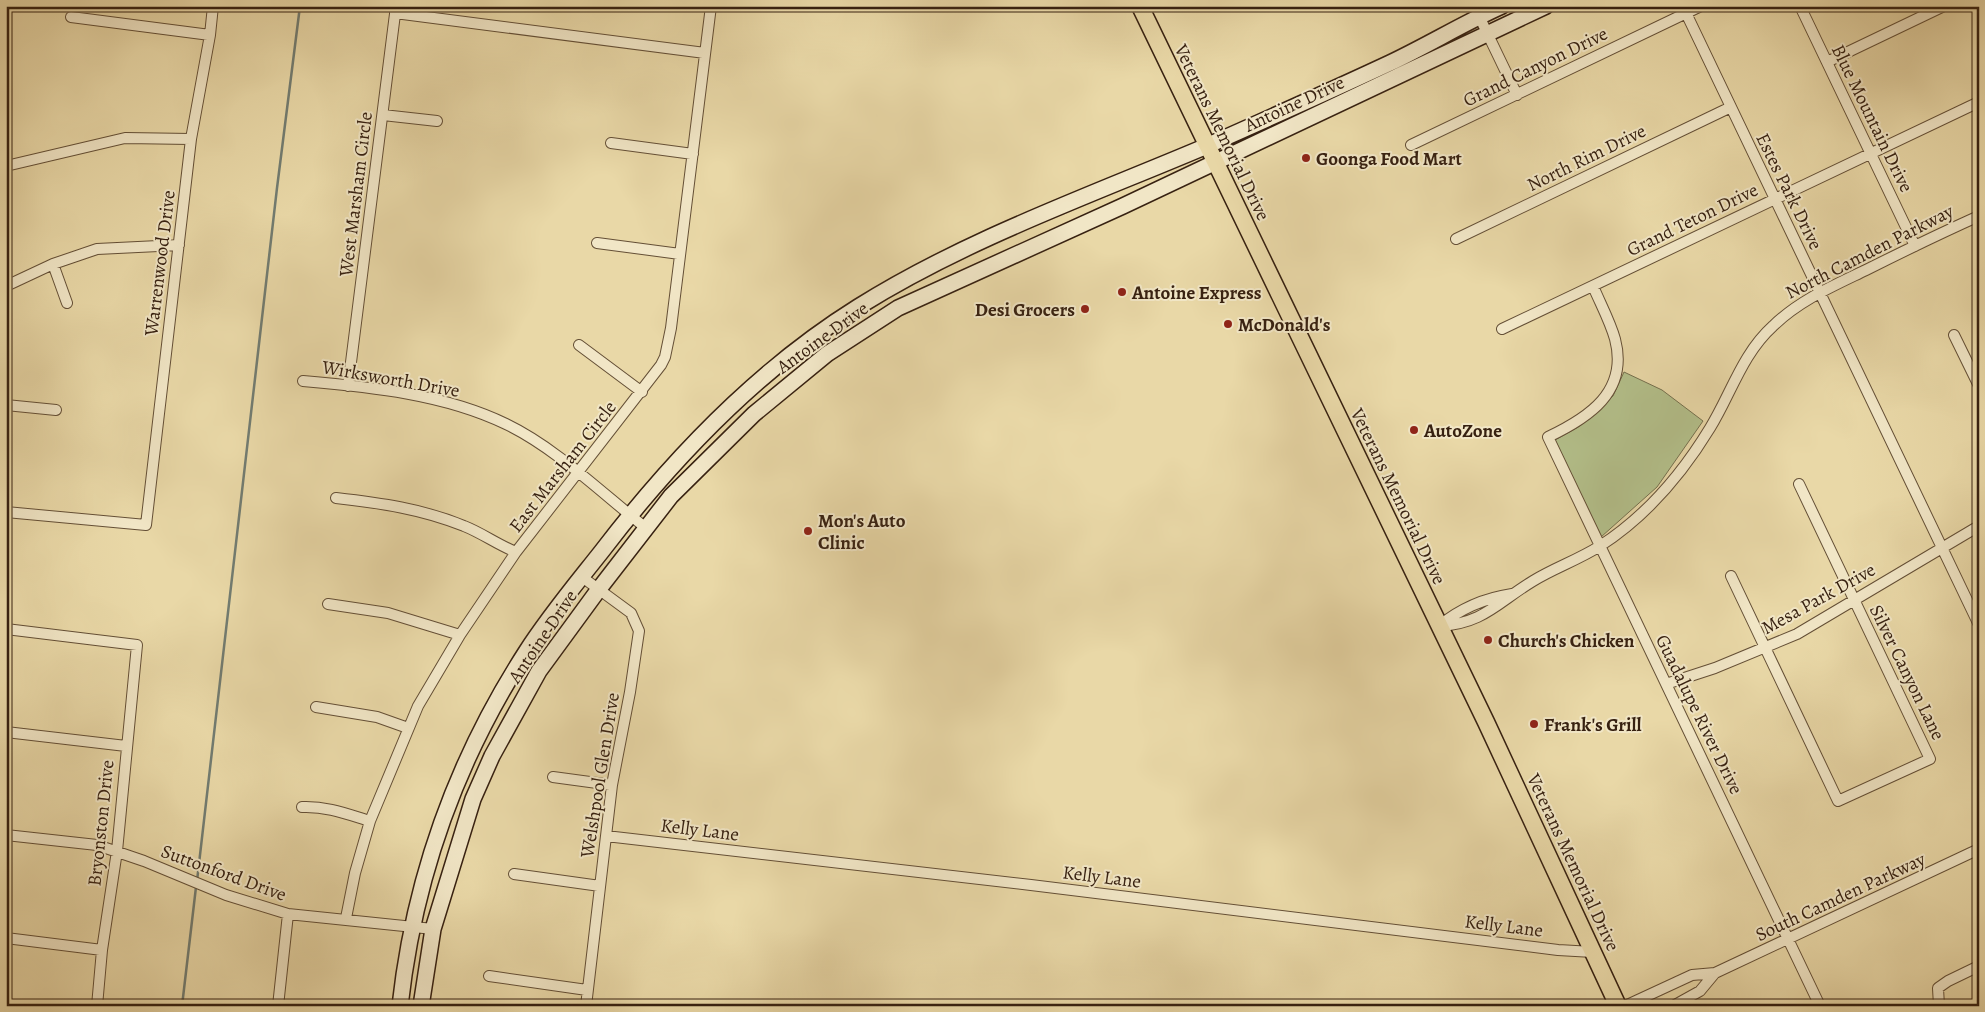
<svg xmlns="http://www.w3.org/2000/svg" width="1985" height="1012" viewBox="0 0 1985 1012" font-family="Alegreya,serif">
<rect width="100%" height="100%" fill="#e9d8a7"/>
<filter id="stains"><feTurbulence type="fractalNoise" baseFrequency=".004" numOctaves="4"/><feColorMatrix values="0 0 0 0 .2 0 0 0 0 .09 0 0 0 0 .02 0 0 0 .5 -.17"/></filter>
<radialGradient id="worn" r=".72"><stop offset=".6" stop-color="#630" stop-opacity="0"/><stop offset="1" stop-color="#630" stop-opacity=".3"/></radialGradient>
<path fill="#b3bf8a" stroke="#75704e" d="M1624,372L1662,390L1703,421L1657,487L1601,537L1555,440L1580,426L1613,396Z"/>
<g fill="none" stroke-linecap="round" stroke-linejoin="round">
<path stroke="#727c71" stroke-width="2.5" d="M197,881L277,188L300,6
M182,1006L196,887"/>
<g stroke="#644f36" stroke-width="12">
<path id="minor" d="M1800,6L1915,246
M395,13L705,53
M1686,13L1979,625
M1479,16L1517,95
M71,17L210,35
M1827,62L1944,6
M383,115L437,121
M611,143L693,154
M1411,145L1701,6
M6,166L125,138L191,139
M1456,239L1731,107
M597,243L680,254
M53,264L67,303
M6,286L53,264L97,249L179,245
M1593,286C1600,303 1610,321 1615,339C1629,392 1588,418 1548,437L1820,1006
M1502,329L1979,102
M1954,335L1979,386
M579,345L642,392
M303,381C371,387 444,394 506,424C556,448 603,494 646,528
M348,386L396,6
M6,405L56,410
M336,498C380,503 423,509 464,526C482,533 498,545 516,552
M6,512L146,525L191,139L210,35L213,6
M1731,576L1838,801L1930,759L1799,484
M582,577L631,613L639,631L630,692L612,785L586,1006
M328,604L388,613L460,635
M1439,626C1483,624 1498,602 1533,581C1554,568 1578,560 1600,546C1645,517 1682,474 1710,428C1731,394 1742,354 1773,326C1800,300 1833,286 1866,270C1904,251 1941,233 1979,216
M1439,626C1461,608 1485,598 1512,594
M6,629L137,645L117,851L102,950L97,1006
M1666,684L1715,668L1797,634L1979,526
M316,707L377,717L408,728
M6,732L126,746
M553,777L612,785
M302,807C327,806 347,814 370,821
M6,835L97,845L144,861L226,895L288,914L433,929
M606,836L1031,885L1558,950L1593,952
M514,874L600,886
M346,918L355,873L370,821L418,706L460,635L516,552L661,365L665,357L671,328L711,6
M6,938L102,950
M489,976L587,990
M278,1006L288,914
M1625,1006L1692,975L1715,973L1979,849
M1673,1006L1700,991L1715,973
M1939,1006L1938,988L1948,981L1979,966"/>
</g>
<g stroke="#372111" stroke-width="18">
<path id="secondary" d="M400,1006C414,879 457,759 526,652C549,616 576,584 602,551C674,457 757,370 858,307C965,240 1086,197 1202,148C1265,120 1328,92 1390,63C1428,45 1464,23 1502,6
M421,1006L433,929L473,799L492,756L539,671L599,589L671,496L754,414L827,354L898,308L1123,206L1546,6"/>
</g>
<g stroke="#372111" stroke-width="19">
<path id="primary" d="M1140,6L1486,722L1618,1006"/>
</g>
<use href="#minor" stroke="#f1e6c6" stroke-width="10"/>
<use href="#secondary" stroke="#f1e6c6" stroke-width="15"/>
<use href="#primary" stroke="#e9d8a7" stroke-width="16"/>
</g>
<g fill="#8f2418" stroke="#f1e6c6" stroke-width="2">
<circle cx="1306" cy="158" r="5"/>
<circle cx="1122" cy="292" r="5"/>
<circle cx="1085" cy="309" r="5"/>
<circle cx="1228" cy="324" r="5"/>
<circle cx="1414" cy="430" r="5"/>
<circle cx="808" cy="531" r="5"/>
<circle cx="1488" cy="640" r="5"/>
<circle cx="1534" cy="724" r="5"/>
</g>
<g text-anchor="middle" stroke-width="4" stroke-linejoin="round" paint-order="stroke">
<g font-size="19" fill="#372111" stroke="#f1e6c6">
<text transform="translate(1535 66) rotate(-26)" y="7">Grand Canyon Drive</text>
<text transform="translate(1294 103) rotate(-25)" y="7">Antoine Drive</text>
<text transform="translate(1873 118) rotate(64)" y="7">Blue Mountain Drive</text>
<text transform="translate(1223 132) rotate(64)" y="7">Veterans Memorial Drive</text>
<text transform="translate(1586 157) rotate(-26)" y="7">North Rim Drive</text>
<text transform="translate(1790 191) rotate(64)" y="7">Estes Park Drive</text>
<text transform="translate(355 194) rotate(-83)" y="7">West Marsham Circle</text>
<text transform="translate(1692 219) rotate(-26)" y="7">Grand Teton Drive</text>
<text transform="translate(1869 251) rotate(-27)" y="7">North Camden Parkway</text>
<text transform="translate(159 263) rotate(-83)" y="7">Warrenwood Drive</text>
<text transform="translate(822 337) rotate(-36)" y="7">Antoine Drive</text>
<text transform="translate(391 378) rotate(10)" y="7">Wirksworth Drive</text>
<text transform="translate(562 466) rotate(-52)" y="7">East Marsham Circle</text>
<text transform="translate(1399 496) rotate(64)" y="7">Veterans Memorial Drive</text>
<text transform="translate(1818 598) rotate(-29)" y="7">Mesa Park Drive</text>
<text transform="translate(542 636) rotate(-56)" y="7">Antoine Drive</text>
<text transform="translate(1908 672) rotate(64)" y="7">Silver Canyon Lane</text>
<text transform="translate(1700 714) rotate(64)" y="7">Guadalupe River Drive</text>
<text transform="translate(599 775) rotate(-81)" y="7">Welshpool Glen Drive</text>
<text transform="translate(100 823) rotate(-84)" y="7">Bryonston Drive</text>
<text transform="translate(700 829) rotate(7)" y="7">Kelly Lane</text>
<text transform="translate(1574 862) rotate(65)" y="7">Veterans Memorial Drive</text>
<text transform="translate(224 872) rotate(20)" y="7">Suttonford Drive</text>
<text transform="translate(1102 876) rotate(7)" y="7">Kelly Lane</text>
<text transform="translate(1840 896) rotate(-25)" y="7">South Camden Parkway</text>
<text transform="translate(1504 925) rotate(7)" y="7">Kelly Lane</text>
</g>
<g font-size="19" font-weight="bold" fill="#372111" stroke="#f1e6c6" text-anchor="start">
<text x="1316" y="165">Goonga Food Mart</text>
<text x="1132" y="299">Antoine Express</text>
<text x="1075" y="316" text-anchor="end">Desi Grocers</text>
<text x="1238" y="331">McDonald's</text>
<text x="1424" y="437">AutoZone</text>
<text x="818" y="527">Mon's Auto<tspan x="818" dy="22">Clinic</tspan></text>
<text x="1498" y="647">Church's Chicken</text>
<text x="1544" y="731">Frank's Grill</text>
</g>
</g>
<rect width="1985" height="1012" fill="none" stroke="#e9d8a7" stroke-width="25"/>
<rect x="8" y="8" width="1970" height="997" fill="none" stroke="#372111" stroke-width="2.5"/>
<rect x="12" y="12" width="1960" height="987" fill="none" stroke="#372111"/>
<rect width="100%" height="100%" filter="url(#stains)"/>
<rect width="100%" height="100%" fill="url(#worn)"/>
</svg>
